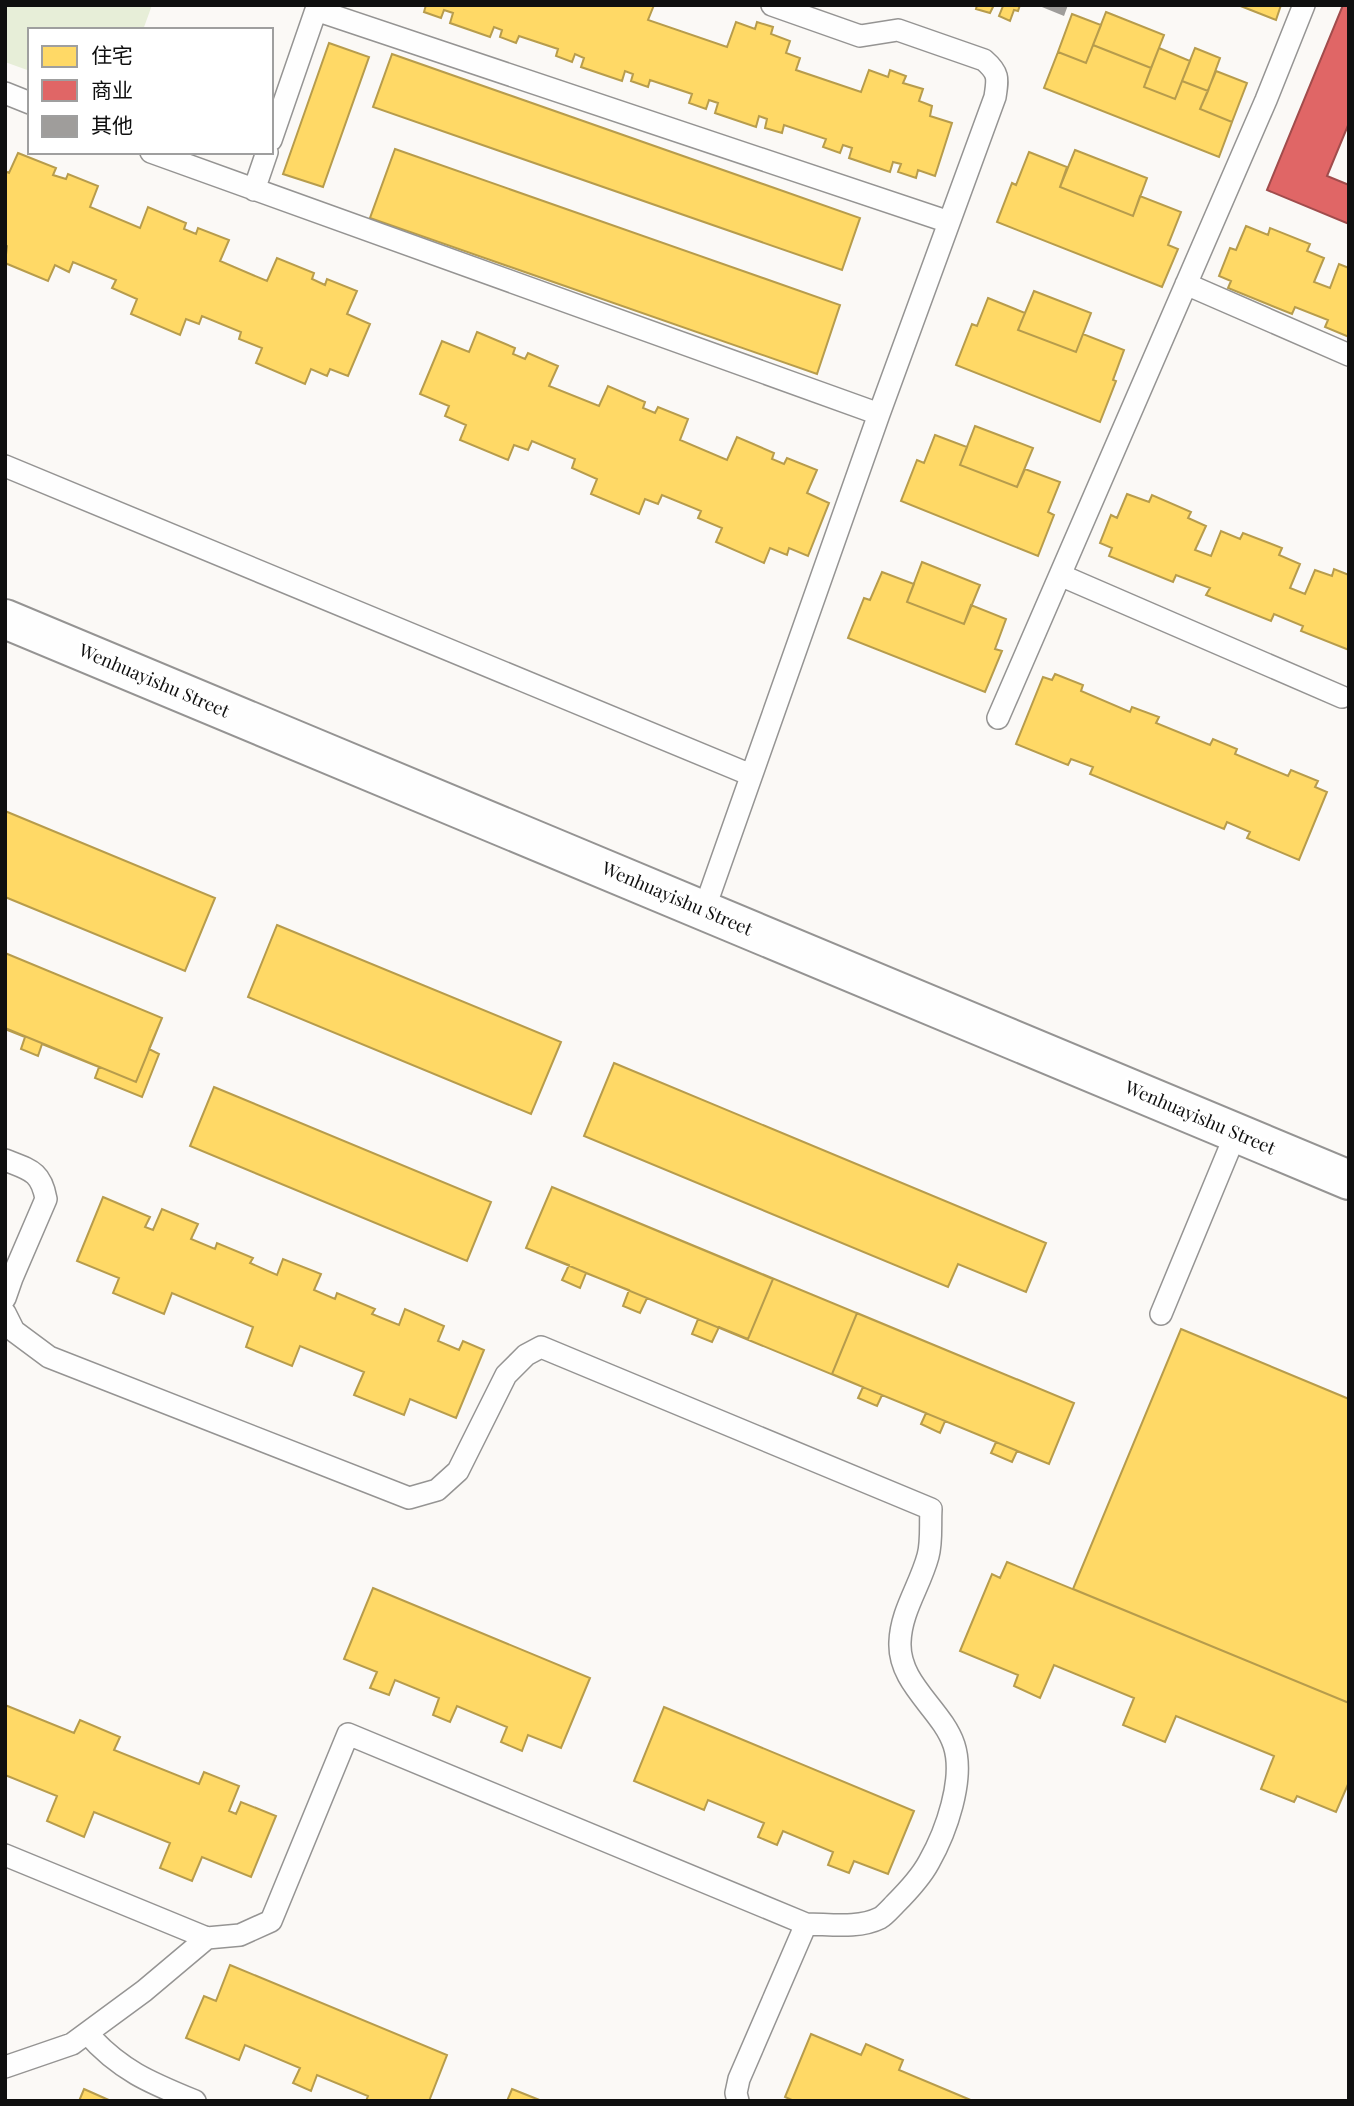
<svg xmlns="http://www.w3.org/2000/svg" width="1354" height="2106" viewBox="0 0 1354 2106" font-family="'Playfair Display','Noto Sans SC',serif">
<rect width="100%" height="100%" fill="#fbf9f6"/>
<path fill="#e7eed8" d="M5,5H152L143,30H30V71L5,62Z"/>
<path fill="#ffd966" stroke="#b79c4c" stroke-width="2" d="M426,5H654L648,20L727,47L736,22L755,29L757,22L773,27L771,34L790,41L786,53L800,58L796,70L861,92L869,70L888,77L890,70L906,76L903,83L923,89L919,101L932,106L930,116L952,123L935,176L918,170L916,178L898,172L901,164L893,162L890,172L849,158L852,148L843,145L840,153L823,147L826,139L784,125L782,133L765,128L767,119L759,116L756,127L715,113L718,103L709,100L706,109L689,103L692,94L650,80L648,87L631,81L633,74L625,71L622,81L581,67L584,58L575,54L572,62L556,56L558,49L519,36L516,43L500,37L502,30L494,27L490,37L450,23L453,13L444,10L441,18L424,12Z
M977,5H994L990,13L976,9Z
M1001,5H1020L1018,11L1014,10L1010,21L999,16L1003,6Z
M1238,5H1281L1276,20Z
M1106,12L1164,35L1151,68L1093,45Z
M1072,14L1101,25L1086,63L1058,52Z
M329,43L369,57L323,187L283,174Z
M1093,45L1151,68L1144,87L1175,99L1182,81L1208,91L1200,109L1232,122L1219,157L1044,88L1058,52L1086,63Z
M1159,48L1190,61L1175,99L1144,87Z
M1195,48L1220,58L1208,91L1182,81Z
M392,54L860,218L842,270L373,107Z
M1216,71L1247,83L1232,122L1200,109Z
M395,149L840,305L817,374L370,218Z
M1075,150L1147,178L1133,216L1060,187Z
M1029,152L1067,167L1060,187L1133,216L1140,196L1181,212L1168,245L1178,249L1162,287L997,222L1012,183L1016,185Z
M18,153L56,168L53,175L66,179L68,174L98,186L90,207L140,228L148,207L186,223L184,229L196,234L198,228L229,240L220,261L267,281L277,258L314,273L312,279L325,285L327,279L357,291L347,314L370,324L348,376L330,369L327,376L311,369L305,384L256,363L262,348L239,339L241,332L202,316L199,324L186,319L180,335L131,314L137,299L112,288L116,280L73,262L69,272L55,265L48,281L5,263L7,246L5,245V171L9,173Z
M1246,226L1268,235L1270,228L1310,244L1307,251L1324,258L1314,282L1330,288L1339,264L1349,268V337L1325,327L1328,320L1295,307L1292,314L1228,288L1231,281L1219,276L1230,248L1236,250Z
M1034,291L1091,313L1076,352L1018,330Z
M988,298L1025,313L1018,330L1076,352L1083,334L1124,350L1113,380L1116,381L1100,422L956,365L972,324L977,326Z
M477,332L515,348L513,354L525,359L528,353L558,366L549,386L599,406L608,386L645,402L643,408L655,413L658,407L688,419L680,440L727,460L737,437L774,453L772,459L784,464L787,458L817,470L807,493L829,503L808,556L789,548L787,555L770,548L764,563L716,542L722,528L698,518L701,511L662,495L658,504L645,499L639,514L591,494L597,479L572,468L575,459L532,441L528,450L514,445L508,460L460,440L466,425L445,416L449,406L420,394L442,341L469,352Z
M975,426L1033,448L1017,487L960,465Z
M935,435L967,447L960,465L1017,487L1025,469L1060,482L1048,512L1054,515L1038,556L901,501L917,460L924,463Z
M1127,494L1149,502L1152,495L1191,512L1188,518L1206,526L1195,550L1211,556L1221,531L1240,539L1243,533L1282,548L1279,555L1300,564L1290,588L1305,594L1315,570L1332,576L1334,569L1349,575V650L1301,631L1303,626L1274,614L1271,621L1206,595L1210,588L1176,575L1173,582L1109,556L1112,548L1100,543L1111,515L1117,518Z
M922,562L980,585L964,624L907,602Z
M882,572L914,584L907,602L964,624L971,605L1006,619L995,649L1002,651L985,692L848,638L864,598L870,600Z
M1055,674L1083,685L1081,691L1130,712L1132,707L1159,717L1156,723L1210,745L1213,739L1237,749L1235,754L1288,776L1291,770L1318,781L1315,787L1327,792L1299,860L1247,838L1250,832L1227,822L1224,829L1090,774L1093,767L1071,759L1068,765L1016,744L1043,677L1052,680Z
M5,811L215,898L185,971L5,897Z
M277,925L561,1042L531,1114L248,997Z
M5,953L162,1018L149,1049L159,1054L142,1097L95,1078L99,1067L42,1044L38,1056L21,1049L25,1037L5,1029Z
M5,953L162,1018L136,1082L5,1028Z
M614,1063L1046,1243L1026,1292L958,1264L948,1287L584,1136Z
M214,1087L491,1202L467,1261L190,1146Z
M552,1187L773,1279L748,1339L719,1327L712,1342L692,1334L698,1319L647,1298L640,1313L623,1306L629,1290L586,1273L580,1288L562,1280L569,1265L526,1248Z
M552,1187L1074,1403L1049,1464L526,1248Z
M103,1197L150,1217L145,1227L153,1230L162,1209L198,1224L191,1239L215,1249L217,1243L253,1258L250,1263L277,1275L283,1259L321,1274L314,1290L335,1299L337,1293L375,1309L372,1314L399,1325L405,1309L444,1326L438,1341L459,1350L463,1341L484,1350L456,1418L410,1399L404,1415L354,1395L364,1372L300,1346L292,1366L246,1347L253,1327L172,1293L164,1314L113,1293L119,1278L77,1261Z
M857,1313L1074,1403L1049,1464L1017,1451L1012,1462L991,1453L996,1442L945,1421L940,1433L921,1424L926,1413L882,1395L877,1406L858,1398L863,1387L832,1374Z
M1181,1329L1349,1399V1703L1073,1589Z
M1007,1562L1349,1703V1782L1336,1812L1297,1796L1294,1802L1261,1789L1274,1756L1176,1716L1165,1742L1123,1725L1134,1698L1054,1665L1040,1698L1014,1686L1018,1675L960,1651L992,1574L1000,1578Z
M373,1588L590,1678L561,1748L528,1735L522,1751L501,1742L507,1727L457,1706L450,1722L433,1715L439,1698L395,1680L389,1695L370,1688L377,1672L344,1659Z
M5,1705L74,1733L80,1720L120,1737L114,1750L199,1784L204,1772L239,1786L229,1811L236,1814L241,1802L276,1816L251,1877L202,1857L192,1881L160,1868L170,1843L94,1812L84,1837L47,1821L57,1796L5,1775Z
M664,1707L914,1811L888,1874L854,1861L849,1873L828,1865L833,1852L783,1831L777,1845L758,1837L764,1823L708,1800L704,1810L634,1781Z
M230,1965L447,2055L429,2101H366L368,2096L317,2075L311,2091L293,2083L300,2068L245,2045L239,2060L186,2038L204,1996L216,2001Z
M811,2034L861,2055L866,2044L903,2060L899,2070L973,2101H794L785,2097Z
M84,2089L111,2101H79Z
M512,2089L542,2101H507Z"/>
<path fill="#e06666" stroke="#a14c4c" stroke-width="2" d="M1343,5H1349V123L1327,176L1349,185V224L1267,190Z"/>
<path fill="#9f9d9b" d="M1037,5H1068L1064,16Z"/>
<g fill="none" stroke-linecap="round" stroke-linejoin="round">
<g stroke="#959493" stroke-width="24">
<path id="service" d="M5,93L30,103
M271,140L316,10L949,222
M151,152L879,414
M254,190L267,152
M1186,284L1349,355
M5,466L751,775
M1060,575L1342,697
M998,718L1266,100L1304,5
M704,910L879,414L995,97C998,78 999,73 984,60L898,30L860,36L772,5
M5,1160C30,1170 41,1171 46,1199L12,1278L5,1298
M5,1313L14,1331L49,1357L409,1498L437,1490L458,1471L506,1375L526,1355L541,1347L931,1509C930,1524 932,1542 928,1556C920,1586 901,1611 900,1642C898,1684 942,1709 954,1745C965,1779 946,1832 929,1862C921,1877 907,1892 895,1904C891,1908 885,1915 880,1918C858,1929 829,1924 806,1924L348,1734L271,1921L240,1935L207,1938L5,1855
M1161,1314L1236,1133
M87,2033C119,2070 151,2083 195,2101
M5,2067L72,2044L144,1991L207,1938
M738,2101L736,2093L739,2079L806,1924"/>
</g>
<g stroke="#959493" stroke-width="42">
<path id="tertiary" d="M5,619L1349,1180"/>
</g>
<use href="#service" stroke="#fefefe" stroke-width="21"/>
<use href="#tertiary" stroke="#fefefe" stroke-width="38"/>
</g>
<g text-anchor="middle" stroke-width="7" stroke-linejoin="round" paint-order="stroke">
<g font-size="18" fill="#0f0f0f" stroke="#fff">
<text transform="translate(154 681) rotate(23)" y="6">Wenhuayishu Street</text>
<text transform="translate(677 899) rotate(23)" y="6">Wenhuayishu Street</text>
<text transform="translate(1200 1118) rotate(23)" y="6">Wenhuayishu Street</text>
</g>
</g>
<rect width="1354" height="2106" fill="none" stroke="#0f0f0f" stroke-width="14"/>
<rect x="28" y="28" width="245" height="126" fill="#ffffff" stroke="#9f9f9f" stroke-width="2"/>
<rect x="42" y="46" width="35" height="21" fill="#ffd966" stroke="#9f9f9f" stroke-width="2"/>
<text x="91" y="63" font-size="21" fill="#0f0f0f">住宅</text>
<rect x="42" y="80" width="35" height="21" fill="#e06666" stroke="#9f9f9f" stroke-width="2"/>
<text x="91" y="98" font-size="21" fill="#0f0f0f">商业</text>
<rect x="42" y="116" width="35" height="21" fill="#9f9d9b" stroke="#9f9f9f" stroke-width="2"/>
<text x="91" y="133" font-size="21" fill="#0f0f0f">其他</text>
</svg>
